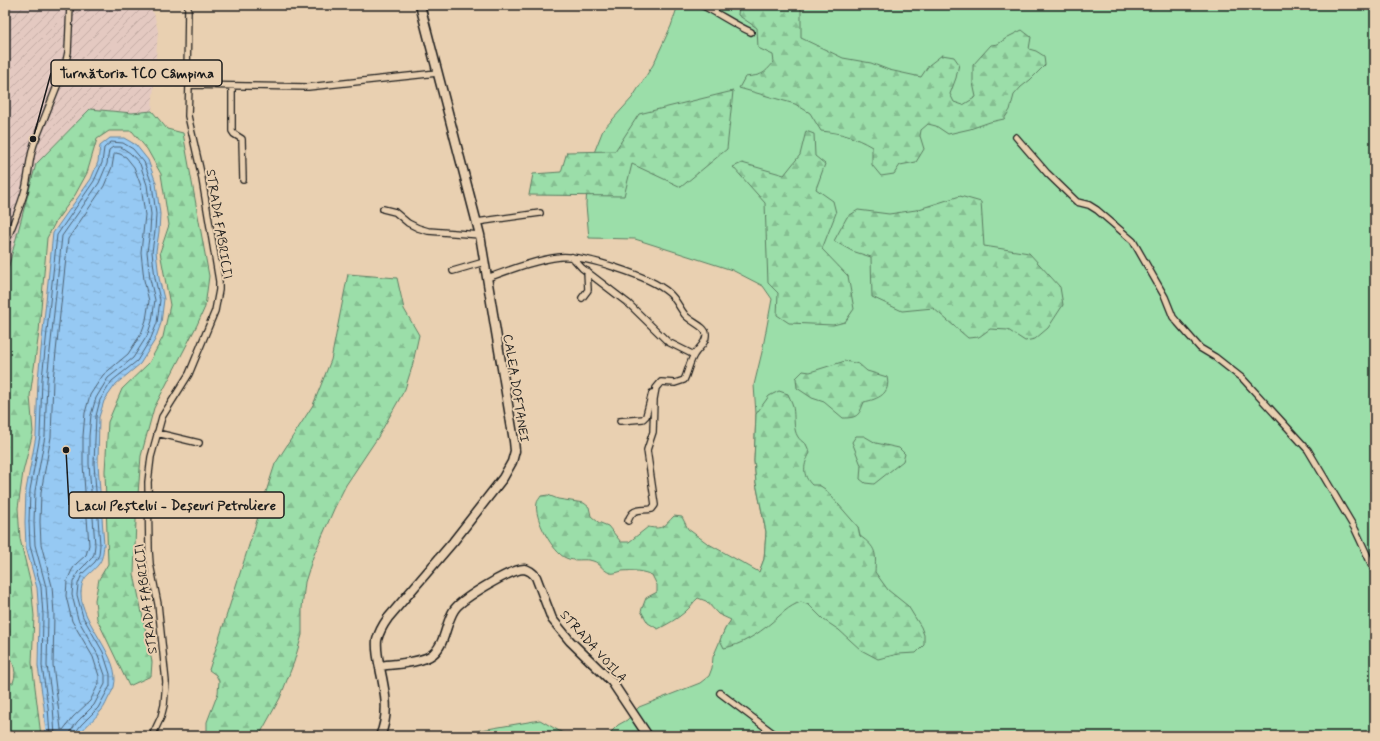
<svg xmlns="http://www.w3.org/2000/svg" width="1380" height="741" viewBox="0 0 1380 741" font-family="Mynerve,sans-serif">
<defs>
<pattern id="industrial-furrows" width="10" height="10" patternUnits="userSpaceOnUse"><rect width="10" height="10" fill="#e4c9c1"/><path d="M-1 1l2-2M0 10L10 0M9 11l2-2" fill="none" stroke="#c3aca5"/></pattern>
<pattern id="forest-firs" width="22" height="20" patternUnits="userSpaceOnUse"><rect width="22" height="20" fill="#9bdea9"/><path d="M5 1l3.5 6h-7zM16 11l3.5 6h-7z" fill="#85be91"/></pattern>
<pattern id="water-ripples" width="26" height="14" patternUnits="userSpaceOnUse"><rect width="26" height="14" fill="#96c9f3"/><path d="M2 4q2-2 4 0t4 0M15 11q2-2 4 0t4 0" fill="none" stroke="#81acd0"/></pattern>
</defs>
<rect width="100%" height="100%" fill="#e9d0b1"/>
<filter id="ink" filterUnits="userSpaceOnUse"><feTurbulence type="fractalNoise" baseFrequency=".025" numOctaves="2"/><feDisplacementMap in="SourceGraphic" scale="8" xChannelSelector="R" yChannelSelector="G"/><feConvolveMatrix kernelMatrix="1 2 1 2 8 2 1 2 1" color-interpolation-filters="sRGB"/></filter>
<g filter="url(#ink)">
<path fill="url(#industrial-furrows)" d="M5,5H146L154,13L158,31L152,111L132,113L90,109L36,164L5,280Z"/>
<path fill="#9bdea9" stroke="#5c7d62" d="M678,5H1375V736H607L618,725L627,720L639,707L700,683L709,676L712,668L713,657L725,629L741,606L754,586L764,559L766,532L756,483L754,461L756,414L754,385L762,352L772,299L763,286L732,270L635,239L589,238L586,205L588,168L603,130L632,98L653,65L671,26Z
M540,720L568,736H456L458,734Z"/>
<path fill="url(#forest-firs)" stroke="#5c7d62" d="M739,5H801V38L843,58L871,63L889,70L921,77L929,65L942,55L954,57L959,64L956,78L950,94L954,102L963,105L976,97L973,83V65L991,45L998,44L1008,37L1022,30L1031,37L1029,49L1036,51L1044,56L1045,65L1030,80L1021,87L1014,95L1010,110L1004,119L990,122L970,129L948,134L936,126L928,124L921,130L920,136L924,149L916,162L900,165L894,174L881,176L872,165V147C855,137 841,133 821,131L810,113L795,104L739,88L745,77C762,75 763,75 774,62L773,55L758,48L757,28L738,15Z
M733,91L727,149L681,187L632,164L624,196L529,195L533,174L561,172L567,152L615,151L639,114Z
M90,109L132,113L152,111L167,129L183,133L209,276L205,307L197,325L154,408L141,456L136,520L134,574L152,662L151,676L129,686L97,619L95,600L99,579L108,564L105,471L108,422L122,389L149,363L163,337L170,305L160,252L169,225L161,174L147,149L132,131H109L97,139L87,173L75,195L56,221L47,238L39,332L30,396L33,432L23,472L18,508L20,539L31,585L34,616L32,663L41,736H5V683H13C19,667 9,661 8,646C8,641 9,635 10,630L5,626V280L36,164Z
M806,131L814,134L815,156L825,164L816,189L833,201L836,213L822,249L848,276L854,309L845,322L833,325L789,323L777,315L778,293L768,283L765,203L733,167L742,163L784,175L800,155Z
M960,196L981,202L984,246L1029,253L1060,287L1063,305L1048,328L1035,339L1025,341L1008,330L990,329L979,337L968,338L933,308L902,311L872,297L871,257L852,251L834,241L847,217L858,210L889,214L916,210Z
M348,274L397,278L404,309L419,335L412,367L405,389L378,437L346,485L334,509L313,557L305,582L302,608V635L294,662L280,698L259,736H207V722L218,693L219,681L216,675L209,670L275,464L313,405L331,360Z
M845,361L859,364L867,371L887,377C891,394 878,399 864,402C859,415 858,418 843,418L824,402L812,398L797,388L796,378L803,371L810,372Z
M779,391L788,394C789,397 791,400 792,403C797,418 789,435 806,444L810,453C803,465 802,475 812,485H819L825,489L858,527L860,536C877,548 876,553 875,572L888,590L908,606L921,627L924,635V645L916,653L898,654L878,659L861,650L839,630L824,620L809,605L801,602C788,606 781,615 771,623C758,634 741,645 724,648L720,640L725,629L731,620L718,614L706,601L698,598C693,602 690,608 685,612C677,619 668,624 658,629L648,623L641,611L646,598L657,592V585L652,575C643,571 633,570 622,571C618,572 614,574 610,573C602,570 600,563 593,561C585,558 574,562 566,558C553,553 533,517 537,503C537,501 540,498 541,496L548,495L558,499L584,503L589,507L591,516L598,522L608,526L621,542H629L648,527C664,530 664,526 674,516L682,517L688,529L707,543L759,572L764,559L766,532L756,483L754,461L756,414L769,396Z
M856,436H864L876,443L899,448L905,454L903,461L874,484L865,483L860,479L861,465L852,442Z"/>
<path fill="url(#water-ripples)" stroke="#65849d" d="M110,138H124L136,145L148,160L156,183L160,214L159,232L156,251L159,278L164,299L161,323L155,340L140,364L116,384L104,401L99,417L98,464L104,545C103,552 103,559 98,565C89,576 82,575 81,593C80,623 122,657 114,687C113,690 111,693 110,695C107,700 105,707 101,711C94,720 85,726 78,736H46L44,707L38,666L39,615L37,588L26,547L25,522L26,490L36,436L38,379L53,233L91,179L98,162L100,146Z"/>
<g fill="none" stroke-linecap="round" stroke-linejoin="round">
<path stroke="#4d6172" stroke-width="1" d="M116,153L120,154L126,157L134,167L141,186L145,215L141,252L144,280L149,301L146,320L141,334L128,354L103,375L90,395L85,413L83,436V464L89,545L86,555L76,564L72,570L67,581L66,596L72,621L93,657L99,676V683L90,701L73,717L63,730L61,729L53,665L54,614L52,586L41,544L40,522L41,492L51,437L53,380L68,239L104,186L112,167L114,155Z
M50,736L48,707L42,666L43,615L41,587L30,546L29,522L30,490L40,436L42,379L57,235L94,181L102,163L104,148L111,142L123,143L133,149L144,162L152,184L156,214L155,231L152,252L155,278L160,300L157,323L151,338L137,361L112,381L100,400L96,416L94,464L100,545L99,555L95,562L82,574L78,584L77,595L83,617L103,652L110,674V686L98,708L81,725L75,733V736
M55,736L53,706L47,666L48,615L46,587L35,545L34,522L35,491L45,436L47,380L62,236L99,183L107,164L109,150L113,147H121L130,153L140,164L147,185L151,214L150,231L147,252L150,279L155,300L152,321L147,336L133,358L108,378L96,398L91,415L89,436V464L95,545L94,554L91,559L78,572L73,582L72,595L78,619L98,655L105,675V684L94,705L77,722L71,731L70,736"/>
<g stroke="#1c1c1c" stroke-width="8">
<path id="street" d="M701,5C718,13 733,24 751,32
M189,85L308,87L437,73
M232,86V131L234,134L242,139L243,180
M1016,137L1047,173L1077,202L1089,205L1097,210L1133,241L1165,297L1173,317L1178,323L1200,348L1215,357L1243,379L1308,450L1355,529L1375,572
M383,209L395,212L408,223L418,228L428,231L480,235
M477,222L540,213
M5,246C11,227 20,209 25,190C29,174 29,159 34,144L65,66L68,52L70,5
M572,257L582,268L629,304L668,342L694,355
M453,271L484,262
M487,278C510,270 535,260 560,257C584,255 650,276 669,293C676,299 679,307 685,315C691,322 706,327 706,334C707,343 698,348 694,355C689,363 688,372 684,380L675,383L661,382L656,388L654,399L653,432L647,450L655,505L652,509C640,511 633,507 628,521
M582,298L588,290L587,271
M620,421L643,419L646,416L652,393
M157,433L199,443
M720,693L777,736
M152,736L161,717L164,705L166,682L158,604L150,564L149,550L148,482L151,457L162,417L189,374L215,311L219,290V281L201,173L188,116L189,85L187,80L188,5"/>
</g>
<g stroke="#1c1c1c" stroke-width="11">
<path id="secondary" d="M380,666C394,664 422,663 433,654C446,643 445,624 454,610C461,599 511,569 524,569C530,570 533,573 536,577L552,619L570,641L612,682L648,736
M380,736C390,714 385,691 380,668C378,659 376,650 377,640C379,632 383,625 388,618L453,542L503,478L512,462L515,451L514,441L480,235L420,5"/>
</g>
<use href="#street" stroke="#e9d0b1" stroke-width="5.5"/>
<use href="#secondary" stroke="#e9d0b1" stroke-width="8"/>
</g>
</g>
<g text-anchor="middle" stroke-width="4" stroke-linejoin="round" paint-order="stroke">
<g font-size="13" fill="#1c1c1c" stroke="#e9d0b1">
<text transform="translate(220 224) rotate(81)" y="5">STRADA FABRICII</text>
<text transform="translate(517 388) rotate(81)" y="5">CALEA DOFTANEI</text>
<text transform="translate(145 599) rotate(-97)" y="5">STRADA FABRICII</text>
<text transform="translate(594 646) rotate(48)" y="5">STRADA VOILA</text>
</g>
</g>
<path fill="none" stroke="#1c1c1c" stroke-width="1.5" d="M33 139L51 73M66 450L69 505"/>
<g fill="#1c1c1c" stroke="#e9d0b1" stroke-width="1.5">
<circle cx="33" cy="139" r="4"/>
<circle cx="66" cy="450" r="4"/>
</g>
<g fill="#e9d0b1" stroke="#1c1c1c" stroke-width="1.5">
<rect x="51" y="60" width="171" height="26" rx="4"/>
<rect x="69" y="492" width="215" height="26" rx="4"/>
</g>
<g font-size="14" text-anchor="middle" font-weight="bold" fill="#1c1c1c">
<text x="137" y="78">Turnătoria TCO Câmpina</text>
<text x="176" y="510">Lacul Peștelui - Deșeuri Petroliere</text>
</g>
<rect width="1380" height="741" fill="none" stroke="#e9d0b1" stroke-width="20"/>
<rect x="10" y="10" width="1360" height="721" fill="none" stroke="#1c1c1c" stroke-width="1.5" filter="url(#ink)"/>
</svg>
